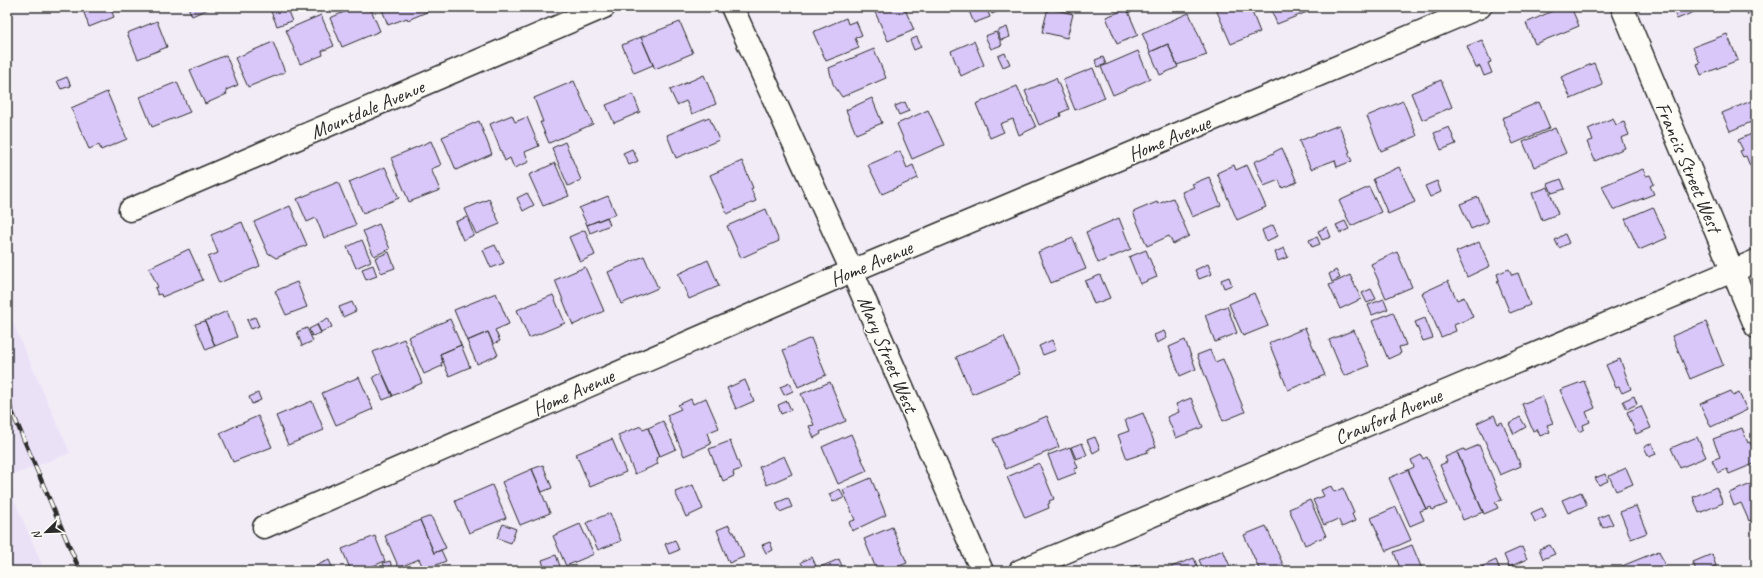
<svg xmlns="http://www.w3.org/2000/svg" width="1763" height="578" viewBox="0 0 1763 578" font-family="Caveat,sans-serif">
<rect width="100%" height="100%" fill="#f2ecf7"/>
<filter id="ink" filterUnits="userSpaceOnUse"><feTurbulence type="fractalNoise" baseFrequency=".025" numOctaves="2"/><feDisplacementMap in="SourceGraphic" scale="8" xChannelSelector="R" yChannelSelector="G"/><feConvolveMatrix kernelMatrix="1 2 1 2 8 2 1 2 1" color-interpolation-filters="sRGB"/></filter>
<g filter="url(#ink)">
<path fill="#eae1f7" d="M7,310L70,453L7,477Z
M7,484L45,571H7Z"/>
<path fill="#d8c7f8" stroke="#2b2b2b" d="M82,7H110L114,17L89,27Z
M188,7H209L210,8L192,16Z
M269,7H286L292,21L277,26Z
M356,7H370L380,31L342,47L330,18Z
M381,7H427L429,11L408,20L407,18L388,25Z
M881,7H904L914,30L888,41L874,10Z
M978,7H986L990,17L974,23L969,11Z
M989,7H1008L992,14Z
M1215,7H1250L1260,32L1231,44Z
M1270,7H1316L1317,8L1277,24Z
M1561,7H1571L1579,26L1535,44L1526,23Z
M1672,7H1706L1677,19Z
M1754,7L1756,12L1748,15L1746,10Z
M1048,8L1073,14L1067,38L1042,32Z
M1127,9L1138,35L1117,44L1106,17Z
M1189,13L1207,55L1177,65L1168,44L1150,52L1142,33Z
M321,15L334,46L322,51L323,55L300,64L286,30Z
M846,18L848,24L856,21L862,35L855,38L859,48L826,61L813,32Z
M157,21L167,47L138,59L127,33Z
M680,22L693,53L655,69L641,37Z
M1007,27L1010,37L1001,40L997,31Z
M996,32L1002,45L991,49L985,36Z
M1727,34L1738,60L1701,75L1697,64L1700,63L1693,47Z
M641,37L653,65L634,73L622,45Z
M917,37L921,47L914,50L910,40Z
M1482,40L1491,62L1488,63L1492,73L1484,76L1480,66L1476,68L1467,46Z
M974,41L984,65L961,76L951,51Z
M273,42L285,72L248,87L235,58Z
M1168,44L1178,67L1160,75L1150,52Z
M874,49L886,78L842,97L833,84L829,68Z
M1138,51L1150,79L1113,95L1101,67Z
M1005,53L1010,64L1003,67L998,56Z
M226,55L238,85L226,90L227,94L205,104L190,70Z
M1103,57L1106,64L1098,67L1095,60Z
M1594,63L1603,85L1571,99L1561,77Z
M1093,68L1105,98L1075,110L1063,80Z
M704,75L716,104L692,114L686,101L677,105L670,90Z
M67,77L71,86L61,89L57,81Z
M1056,78L1069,109L1060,113L1061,116L1039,125L1025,91Z
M1441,80L1452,107L1422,120L1411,93Z
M574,81L593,124L549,143L540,122H543L534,98Z
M177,82L190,112L152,127L140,97Z
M1017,86L1036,127L1019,135L1013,119L1000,124L1004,132L990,138L976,104Z
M107,92L127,139L101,150L99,145L89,149L71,108Z
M633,94L640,112L614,123L606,105Z
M872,98L882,123L856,134L846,110Z
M1756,99V120L1730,131L1722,113Z
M1403,101L1417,136L1381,151L1367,116Z
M905,102L909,111L899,115L895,106Z
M1539,102L1550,128L1513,144L1502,118Z
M928,110L944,145L912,159L897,124Z
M512,115L515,122L527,117L539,146L525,152L529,162L514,168L510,158L505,161L490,124Z
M709,117L719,140L676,158L667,135Z
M1613,118L1616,125L1624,122L1629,135L1621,138L1625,148L1595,161L1587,142L1593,140L1588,129Z
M479,121L492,154L456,170L442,137Z
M1339,125L1350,152L1348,153L1352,161L1337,167L1335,160L1311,169L1299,141Z
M1449,127L1456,144L1441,150L1434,133Z
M1555,128L1566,153L1534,167L1523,142Z
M1756,132V164L1750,166L1746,156L1743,157L1740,151L1743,150L1738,140Z
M431,141L441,165L431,169L440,190L409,202L391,158Z
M565,142L581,180L568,186L552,148Z
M1282,148L1297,182L1282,188L1279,180L1264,186L1254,162L1274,153V152Z
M632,149L638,161L629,165L623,153Z
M900,151L907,168L913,165L918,178L882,194L868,165Z
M742,161L753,188L751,189L756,201L727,214L710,175Z
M555,163L569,196L543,206L529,175Z
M1234,165L1236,170L1247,165L1266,207L1237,220L1217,173Z
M385,167L399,198L363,213L349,182Z
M1399,167L1415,202L1388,214L1373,179Z
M1643,169L1646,176L1650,175L1654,184L1650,186L1654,194L1613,210L1602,186Z
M1209,177L1221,205L1192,217L1182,192L1194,187L1192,184Z
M1561,179L1565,189L1552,193L1548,184Z
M1437,181L1441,192L1430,197L1425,186Z
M338,182L356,225L324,238L316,218L307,222L297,199Z
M1369,187L1381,212L1351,226L1339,201Z
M1548,187L1558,214L1542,220L1532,193Z
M527,193L534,205L523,211L517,198Z
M608,196L616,214L587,225L579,208Z
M1478,197L1488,222L1471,229L1460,204Z
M1173,198L1189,236L1173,244L1169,236L1147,246L1133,212L1157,202L1158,204Z
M489,199L500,224L476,234L465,209Z
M290,206L307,245L276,258L268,253L254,222Z
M1653,207L1667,238L1639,250L1625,219Z
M766,209L779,241L741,258L727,226Z
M467,217L474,235L463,240L455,222Z
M607,217L610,225L590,233L587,225Z
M1119,218L1131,249L1098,263L1086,232Z
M1345,221L1349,229L1340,233L1336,225Z
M242,222L260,266L219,283L208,257L218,253L211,235Z
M379,224L390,249L374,256L363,231Z
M1273,225L1278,236L1266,241L1262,230Z
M1327,227L1331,237L1322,240L1318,231Z
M585,230L595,255L580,262L569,237Z
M1565,234L1569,243L1559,248L1555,240Z
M1317,237L1320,244L1312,247L1309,240Z
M1073,238L1086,269L1051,283L1038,252Z
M362,240L371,261L356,268L347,247Z
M1479,242L1490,266L1467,277L1456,252Z
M495,245L504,263L491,268L483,250Z
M1284,248L1288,257L1278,261L1275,252Z
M189,249L203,280L162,297L161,294L158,295L155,288L158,287L149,268Z
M1146,250L1157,277L1140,284L1129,257Z
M389,252L395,268L381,273L375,258Z
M1397,252L1412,287L1386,298L1371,264Z
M644,256L658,288L621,304L608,272Z
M708,260L719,286L689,299L678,274Z
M1208,264L1212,274L1199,279L1195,270Z
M373,265L377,276L366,280L362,269Z
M585,267L604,311L573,325L555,280Z
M1509,269L1512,275L1518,273L1530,305L1510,313L1497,281L1499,280L1497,274Z
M1336,270L1340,278L1332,282L1329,274Z
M1100,275L1110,298L1094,304L1085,281Z
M1350,275L1361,299L1340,309L1329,285Z
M1229,277L1232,285L1224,288L1221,280Z
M1448,281L1457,300L1464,297L1473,317L1454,325L1456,331L1441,337L1422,293Z
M297,282L307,307L286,315L275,291Z
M1371,289L1376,299L1367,303L1362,293Z
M496,293L509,324L495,330L500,341L493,344L488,332L467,341L454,310Z
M1254,293L1268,326L1243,336L1229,304Z
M553,295L565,323L529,338L517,310Z
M1384,299L1388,309L1372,315L1368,305Z
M352,302L356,311L343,317L339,307Z
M1227,306L1237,333L1215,342L1205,315Z
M227,311L237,337L215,346L205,321Z
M1393,312L1406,345L1399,347L1401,353L1388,359L1372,321Z
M255,317L259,326L251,329L247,320Z
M328,318L332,327L321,332L317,324Z
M1425,318L1433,338L1423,341L1415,322Z
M450,319L461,345L440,354L443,362L441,363L442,366L424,374L408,337Z
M205,321L215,346L206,350L195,324Z
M1706,322L1723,365L1690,379L1672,336Z
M317,325L321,333L312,336L309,329Z
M307,328L313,341L302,346L297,332Z
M1305,328L1325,375L1288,390L1269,343Z
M1354,330L1369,366L1344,376L1329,340Z
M1164,331L1167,338L1157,343L1154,335Z
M488,332L498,355L477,364L467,341Z
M1004,336L1020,374L972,394L956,357Z
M811,338L826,375L798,387L783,350Z
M404,339L422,383L392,396L373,352Z
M1052,340L1056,350L1043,355L1039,346Z
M1185,340L1196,369L1180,376L1169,347Z
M461,345L470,367L449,376L440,354Z
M1210,350L1215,362L1223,359L1245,412L1223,421L1197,355Z
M1620,359L1631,389L1622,393L1619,387L1616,388L1606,365Z
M382,372L393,396L383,400L373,377Z
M359,377L373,409L336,425L322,393Z
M745,380L754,401L736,409L727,388Z
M1584,381L1595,408L1586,412L1590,422L1583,425L1584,429L1579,432L1560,390Z
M830,382L846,421L820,432L821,434L814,438L809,426L814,425L801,394Z
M790,383L793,391L784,395L780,387Z
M1731,391L1733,396L1739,393L1747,410L1711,427L1700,404Z
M258,393L261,400L252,404L249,397Z
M1542,396L1553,423L1547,425L1550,432L1540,436L1537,429L1533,431L1522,404Z
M1634,396L1637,404L1627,409L1623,401Z
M706,398L719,428L707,433L711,444L684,456L667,415L681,409L678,405L691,399L693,404Z
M1191,398L1203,427L1176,438L1167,417L1179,412L1176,404Z
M312,401L324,430L288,445L276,416Z
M787,401L791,410L781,414L778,405Z
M1641,406L1651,428L1636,434L1627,412Z
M1143,413L1156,447L1147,450L1148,452L1127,459L1118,435L1129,431L1125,420Z
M1494,415L1498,424L1502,422L1521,466L1500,475L1477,423Z
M258,416L272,447L233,462L220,433Z
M1047,416L1059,447L1006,469L993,439Z
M1520,417L1526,427L1514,434L1509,424Z
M663,421L676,449L660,456L648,428Z
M641,426L643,430L648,428L660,456L656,458L658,464L635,474L618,435Z
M1742,428L1748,443L1750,442L1756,456V463L1729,474L1727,469L1718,473L1712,460L1720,457L1713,439Z
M851,434L867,471L838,484L822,447Z
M1095,437L1100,449L1093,453L1087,440Z
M1697,437L1706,457L1680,468L1671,448Z
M612,439L626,472L590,487L576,454Z
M730,441L741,469L733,472L734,476L723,481L721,476L720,477L709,449Z
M1082,443L1087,455L1076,459L1071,447Z
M1652,443L1656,454L1649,457L1644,447Z
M1479,445L1502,500L1495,502L1498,508L1484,514L1457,452L1464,449L1465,451Z
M1070,447L1078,468L1074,469L1076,473L1058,480L1048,455Z
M1457,452L1483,512L1463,520L1440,465L1447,462L1445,457Z
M1421,455L1423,459L1427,457L1447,504L1432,510L1431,507L1426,509L1408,470L1414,467L1411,460Z
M784,456L792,474L767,485L759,467Z
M1039,463L1054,499L1049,501L1050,503L1048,504L1049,508L1025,518L1007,477Z
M543,465L552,488L542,492L532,469Z
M1626,468L1633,484L1616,491L1609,476Z
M532,469L550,513L520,525L502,482Z
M1408,470L1426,509L1420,511L1424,520L1410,526L1389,478Z
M1605,474L1608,481L1599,485L1595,478Z
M871,478L886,515L852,531L849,522L855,520L843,490Z
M1756,482V518L1749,521L1741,503L1734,506L1729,493Z
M492,485L506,518L469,533L455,501Z
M693,485L703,509L686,517L675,492Z
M1331,486L1334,492L1343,488L1354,513L1352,514L1355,521L1342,527L1338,519L1324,525L1313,500L1324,496L1321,490Z
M1716,487L1723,503L1699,513L1693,497Z
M840,489L844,498L833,502L829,494Z
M1581,492L1587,505L1568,513L1562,500Z
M788,498L792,507L780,512L776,503Z
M1310,500L1326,536L1305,545L1289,509Z
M1636,506L1647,533L1631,539L1620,512Z
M1396,507L1411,540L1386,551L1371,518Z
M1542,508L1546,517L1535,522L1531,513Z
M610,513L621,541L598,550L586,523Z
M1608,514L1613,524L1603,528L1598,518Z
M431,516L446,548L434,553L420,520Z
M420,520L434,553L441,550L446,561L424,570L419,559L399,568L385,536Z
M503,524L516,529L511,543L497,538Z
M580,524L594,554L566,566L553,536Z
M729,525L732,532H734L744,557L729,563L719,538H720L717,530Z
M1266,526L1285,569L1279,571H1260L1244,535Z
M892,527L907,563L888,571H877L864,539Z
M375,536L385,561L361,571H351L342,549Z
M675,540L679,550L669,554L665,544Z
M770,542L773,550L766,553L762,545Z
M1412,545L1422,569L1418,571H1401L1394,552Z
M1550,545L1555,554L1543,559L1539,549Z
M1522,547L1527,559L1509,567L1504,555Z
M1223,550L1232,571H1204L1199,560Z
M1659,551L1667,571H1624L1622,566Z
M1712,554L1716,566L1705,571H1696L1693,562Z
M556,555L561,569L545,571L542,560Z
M812,557L816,566L805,571L801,562Z
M1194,558L1199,571H1172L1171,567Z
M839,559L844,571H811Z
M329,560L334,571H306V570Z
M1496,560L1500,570L1482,571L1481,567Z
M390,561L393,570L386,571L383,563Z
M1140,564L1143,571H1124L1123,570Z
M779,565L782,571H762L767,570Z"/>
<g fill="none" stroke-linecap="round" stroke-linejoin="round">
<g stroke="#2b2b2b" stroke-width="25">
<path id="minor" d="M732,7L852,271L982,571
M1622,7L1756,327
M130,210L604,7
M264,527L852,271L1480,7
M1020,571L1756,261"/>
</g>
<use href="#minor" stroke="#fdfcf7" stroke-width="22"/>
<g stroke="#2b2b2b" stroke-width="4.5">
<path id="rail" d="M7,400L80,571"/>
</g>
<use href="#rail" stroke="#fdfcf7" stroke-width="3" stroke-dasharray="9" stroke-linecap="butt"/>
</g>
</g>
<g text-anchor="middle" stroke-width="3" stroke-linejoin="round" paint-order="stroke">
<g font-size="20" fill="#2b2b2b" stroke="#fdfcf7">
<text transform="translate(367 109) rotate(-23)" y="7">Mountdale Avenue</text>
<text transform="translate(1169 138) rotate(-23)" y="7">Home Avenue</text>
<text transform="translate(1689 167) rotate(67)" y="7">Francis Street West</text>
<text transform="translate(871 263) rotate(-23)" y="7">Home Avenue</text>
<text transform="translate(888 354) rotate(67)" y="7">Mary Street West</text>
<text transform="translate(573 392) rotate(-24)" y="7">Home Avenue</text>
<text transform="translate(1388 416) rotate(-23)" y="7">Crawford Avenue</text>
</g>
</g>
<rect width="1763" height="578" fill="none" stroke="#fdfcf7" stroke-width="24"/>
<rect x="12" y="12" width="1739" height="554" fill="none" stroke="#2b2b2b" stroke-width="1.5" filter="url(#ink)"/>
<g transform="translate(46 532) rotate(247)" stroke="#fdfcf7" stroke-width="3" paint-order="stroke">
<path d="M0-3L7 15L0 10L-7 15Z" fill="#2b2b2b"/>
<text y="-6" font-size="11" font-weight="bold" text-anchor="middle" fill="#2b2b2b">N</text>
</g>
</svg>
